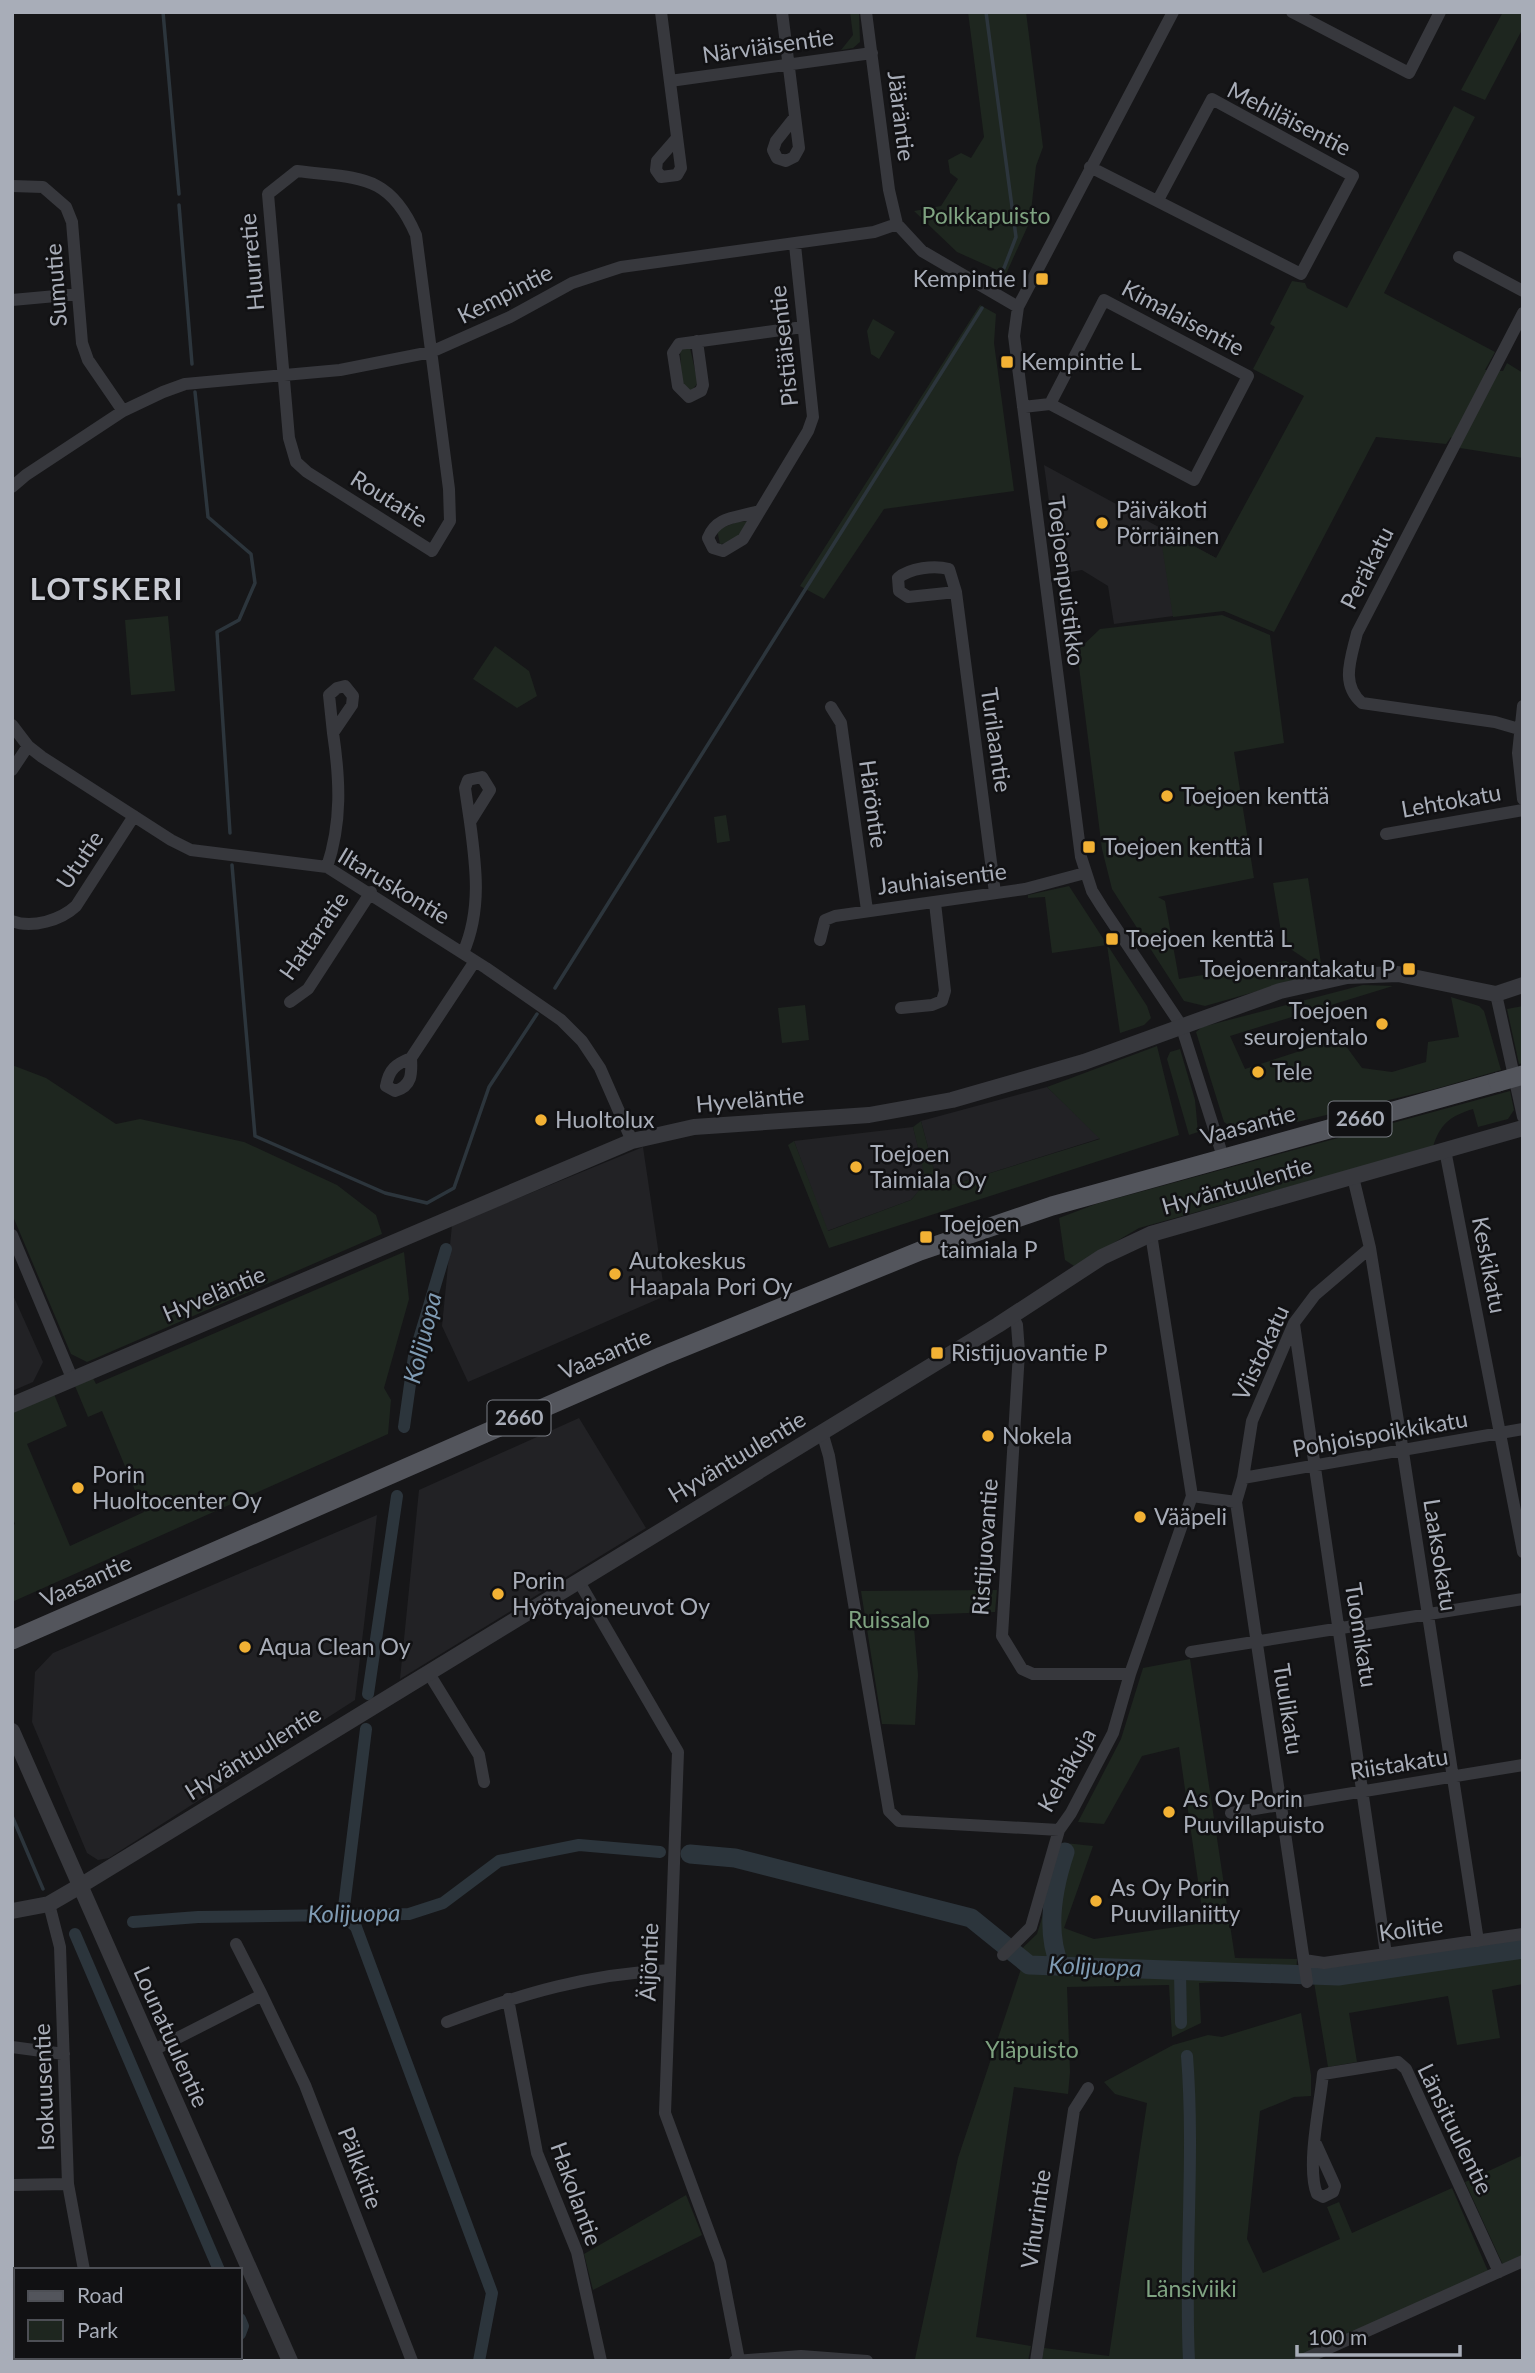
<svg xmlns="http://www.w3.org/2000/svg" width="1535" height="2373" viewBox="0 0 1535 2373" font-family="Lato,sans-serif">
<rect width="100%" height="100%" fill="#161618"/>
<path fill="#222225" d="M1044,465L1216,558L1188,614L1114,624L1108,586L1082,570L1059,574Z
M1047,1087L1101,1138L939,1189L921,1121Z
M913,1127L927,1182L911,1200L827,1231L794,1141Z
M643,1147L665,1296L468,1382L442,1326L452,1225Z
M12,1293L43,1362L33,1382L12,1391Z
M579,1418L646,1528L400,1679L419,1490Z
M377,1515L355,1700L109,1858L98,1860L87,1853L32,1722L35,1672L53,1653Z"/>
<path fill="#1e261f" d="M850,12H859L860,42L853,48L841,50L853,35Z
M968,12H1026L1043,147L1036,166L1030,221L1006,274L957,252L914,211L941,206L958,179L950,173L948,160L961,153L971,158L984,137Z
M1503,12H1523V28L1485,100L1461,90Z
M1454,106L1475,117L1384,293L1495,352L1485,370L1503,371L1507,363L1523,373V458L1460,448L1451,437L1446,444L1376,437L1274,632L1224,611L1173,617L1162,546L1170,533L1216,558L1304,396L1253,369L1275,327L1270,324L1292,281L1305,283L1307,288L1347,308Z
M980,305L996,314L994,343L1014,491L884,509L824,599L800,586Z
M873,319L895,332L879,359L871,354L867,331Z
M690,348L698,383L691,391L682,385L680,350Z
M749,521C742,532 734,544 720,544L717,530L737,522Z
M1222,615L1270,635L1284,743L1234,752L1254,878L1158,897L1165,901L1179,979L1286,961L1311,976L1205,1006L1184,1001L1112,889L1102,849L1077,651L1100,629Z
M168,616L175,691L131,695L125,620Z
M495,646L529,671L537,696L517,708L473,679Z
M726,815L730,841L717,843L714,817Z
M1308,878L1322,970L1283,944L1273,883Z
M1069,886L1147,1006L1151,1018L1144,1025L1120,1033L1107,945L1052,953L1045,897L1028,898V895Z
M1363,985L1393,986L1230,1036L1245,1069L1340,1038L1362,1068L1392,1072L1426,1062L1428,1042L1459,1037L1451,997L1479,1006L1484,1011L1501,1070L1435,1089L1243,1135L1224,1122L1196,1032L1202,1027Z
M805,1005L809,1040L782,1043L778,1008Z
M1523,1006V1063L1519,1064L1507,1009Z
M1157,1046L1179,1135L829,1248L788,1145L794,1141L828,1231L911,1200L926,1182L913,1127L921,1121L939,1189L1100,1139L1047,1087Z
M1180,1049L1195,1100L1198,1132L1189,1135L1167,1059L1170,1052Z
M12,1065L46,1078L116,1124L140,1119L244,1142L337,1185L376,1215L382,1234L87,1362L71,1354L12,1214Z
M1510,1091L1514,1110L1508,1119L1478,1127L1473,1109C1450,1116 1440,1124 1433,1147L1139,1228L1074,1266L1065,1260L1059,1218L1096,1204Z
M404,1252L409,1299L384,1388L391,1400L388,1434L12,1602V1526L15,1524L12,1517V1413L54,1394L67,1426L27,1444L70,1546L144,1512L102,1411L88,1417L75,1386L93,1378L96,1384Z
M997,1590L995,1612L913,1615L918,1675L915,1725L882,1724L861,1591Z
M1190,1659L1235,1958L1297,1959L1296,1979L1199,1983L1201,2023L1172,2037L1169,1985L1067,1987L1070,2072L1068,2094L1014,2087L976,2337L1031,2346L1028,2361L915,2359L958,2158L1021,1969L1010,1960L1037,1934L1065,1843L1093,1846L1064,1928L1094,1939L1204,1923L1179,1747L1142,1756L1104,1824L1078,1822L1121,1739L1143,1668Z
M1523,1942V1984L1492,1990L1500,2038L1457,2045L1448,1996L1349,2013L1357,2062L1328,2067L1312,1970L1323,1971Z
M1301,2013L1311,2075V2096L1294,2097L1260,2111L1247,2239L1263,2273L1340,2239L1327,2207L1339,2202L1352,2233L1452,2188L1488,2271L1290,2361H1042L1044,2348L1109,2356L1147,2103L1115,2094L1104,2082L1173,2045L1208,2035L1222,2037Z
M1523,2155V2256L1503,2265L1465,2182Z
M686,2195L702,2235L593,2290L584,2254Z"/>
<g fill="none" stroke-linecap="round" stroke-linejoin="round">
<path stroke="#2c353c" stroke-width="3.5" d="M163,12L179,194
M986,12L1016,237L1004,268
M179,205L192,364
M195,392L208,517L251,554L255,583L239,620L217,632L230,833
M232,865L255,1136L385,1193L427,1203L454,1188L489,1087L537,1014
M555,988L982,308
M12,1816L43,1889"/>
<path stroke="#2c353c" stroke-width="12" d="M404,1427L414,1356L446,1249
M368,1694L397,1496
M366,1729L343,1915L356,1927L492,2293L479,2361
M133,1922L198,1917L409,1914L443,1903L499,1861L579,1845L660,1852
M75,1934L219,2270
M1180,1973L1181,2023
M1187,2056C1195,2157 1184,2259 1189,2361
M240,2319L243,2326L240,2334"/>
<path stroke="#2c353c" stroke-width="19" d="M690,1854L735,1858L971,1918L1029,1965L1338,1976L1523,1949
M1060,1966C1045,1931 1053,1888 1065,1852"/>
<path stroke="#37383d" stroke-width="12" d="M661,12L681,168L677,175L661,177L656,170L657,161L677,138
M782,12L799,148L794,157L786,161L777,158L773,150L776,141L795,117
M866,12L889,190L897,224L922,251L1018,307
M1173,12L1018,307L1014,336L1081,857L1092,891L1102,907L1181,1025L1223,1157
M1292,12L1409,73L1440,12
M670,81L872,53
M1090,167L1301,274L1353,176L1212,99L1158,200
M297,171C358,179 389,172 416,235L449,489L450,521L432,551L307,472L296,462L289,438L268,194Z
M12,186L43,187L66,207L72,222L82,343L88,360L123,411
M1459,257L1523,291
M12,300L78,294
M697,341L703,385L701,391L689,397L678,386L673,353L679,344L803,327
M1023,407L1050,404L1194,480L1248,376L1104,300L1050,404
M12,487L26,475L123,411L163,392L185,384L340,370L431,352L510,317L572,283L621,267L874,232L897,224
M759,511C739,518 717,515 708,538L713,548L723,551L743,539L808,431L813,417L795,245
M956,592L908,597L899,591L898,578C910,568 934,565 949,569L956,592L995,893
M1523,706L1518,753L1523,799
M831,707L841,723L867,910
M12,725L28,746L42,757L171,840L191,850L327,867L486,968L561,1020L582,1041L600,1068L632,1141
M1519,729L1495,722L1362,703C1340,684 1351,659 1357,633L1523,313
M12,770L28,746
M1386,834L1523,810
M327,867C342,822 340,780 333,733L352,705L353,696L345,686L337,688L329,695L333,733
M12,921C32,929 61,920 76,906L134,816
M820,940L825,920L835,916L1025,889L1085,873
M463,953C482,910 476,866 470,822L490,790L482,777L468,780L465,788L470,822
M1496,994L1523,1117
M290,1002L308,989L371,892
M901,1008L932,1005L942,1001L945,991L935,903
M411,1058C396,1064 389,1069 386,1086L395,1091C412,1086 412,1074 411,1058L475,961
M1445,1150L1523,1552
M1353,1177L1370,1248L1403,1452L1478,1941
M12,1235L72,1378
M1012,1315L1017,1325L1019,1352L1002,1636L1022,1669L1033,1674H1130
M1294,1324L1386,1954
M822,1432L829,1456L889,1811L899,1821L1059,1830L1071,1813L1113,1733L1130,1674L1192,1496L1151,1234
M1243,1478L1523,1429
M1192,1496L1236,1502
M578,1580L678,1752L665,2113L720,2262L739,2360
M1191,1652L1523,1599
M428,1672L479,1755L484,1782
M1231,1813L1523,1765
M49,1904L60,1947L68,2184L84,2270
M236,1944L262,1995
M1003,1955L1031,1927L1059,1830
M1304,1960L1324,1963L1523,1934
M1307,1982L1236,1502L1243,1478L1252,1421L1294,1323L1315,1295L1370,1248
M508,1999L537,2153L577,2252L601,2361
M447,2022C523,1993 589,1974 670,1970
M12,2047L64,2054
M152,2051L262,1995L305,2085L412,2361
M1316,2144L1335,2186L1333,2192L1323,2197L1317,2194C1306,2167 1320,2105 1323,2074L1398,2062L1406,2069L1499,2272
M12,2185L68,2184
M100,2357L101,2361
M735,2361L801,2356L867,2361
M1036,2361L1074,2110L1088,2088
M1300,2361L1523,2261"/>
<path stroke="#37383d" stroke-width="16" d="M12,1405L632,1141L694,1127L869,1115L952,1100L1084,1062L1280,991L1347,976L1398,974L1496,994L1523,985
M12,1731L290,2361
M12,1911L49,1904L80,1886L998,1325L1102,1257L1151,1234L1523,1128"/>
<path stroke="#53555c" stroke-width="19" d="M12,1640L662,1356L920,1251L1052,1206L1498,1082"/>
<path stroke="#53555c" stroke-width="19" d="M1498,1082L1523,1075"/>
</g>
<g fill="#f2b134" stroke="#111113" stroke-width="2.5">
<rect x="1035" y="272" width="14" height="14" rx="3.5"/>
<rect x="1000" y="355" width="14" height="14" rx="3.5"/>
<circle cx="1102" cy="523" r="7"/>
<circle cx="1167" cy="796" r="7"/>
<rect x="1082" y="840" width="14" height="14" rx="3.5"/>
<rect x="1105" y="932" width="14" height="14" rx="3.5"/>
<rect x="1402" y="962" width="14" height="14" rx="3.5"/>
<circle cx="1382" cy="1024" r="7"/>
<circle cx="1258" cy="1072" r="7"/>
<circle cx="541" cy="1120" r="7"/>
<circle cx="856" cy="1167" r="7"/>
<rect x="919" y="1230" width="14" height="14" rx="3.5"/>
<circle cx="615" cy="1274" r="7"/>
<rect x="930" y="1346" width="14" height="14" rx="3.5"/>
<circle cx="988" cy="1436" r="7"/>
<circle cx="78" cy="1488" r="7"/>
<circle cx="1140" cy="1517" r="7"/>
<circle cx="498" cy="1594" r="7"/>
<circle cx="245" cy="1647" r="7"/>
<circle cx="1169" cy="1812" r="7"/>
<circle cx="1096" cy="1901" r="7"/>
</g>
<g text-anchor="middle" stroke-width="5" stroke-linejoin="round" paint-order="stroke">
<g fill="#111113" stroke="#7b7e86" stroke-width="2">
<rect x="1328.5" y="1101.5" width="63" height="35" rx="5"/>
<rect x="487.5" y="1400.5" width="63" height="35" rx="5"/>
</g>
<g font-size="21" font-weight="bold" fill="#a8adb8">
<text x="1360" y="1126">2660</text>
<text x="519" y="1425">2660</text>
</g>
<g font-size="23" fill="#a8adb8" stroke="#111113">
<text transform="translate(768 46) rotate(-8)" y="8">Närviäisentie</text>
<text transform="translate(901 116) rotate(83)" y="8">Jääräntie</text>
<text transform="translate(1289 119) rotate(27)" y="8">Mehiläisentie</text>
<text transform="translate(252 262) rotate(-95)" y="8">Huurretie</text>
<text transform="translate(56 285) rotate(-94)" y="8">Sumutie</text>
<text transform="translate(505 294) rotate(-27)" y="8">Kempintie</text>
<text transform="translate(1183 318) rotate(28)" y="8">Kimalaisentie</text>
<text transform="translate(784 346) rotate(-96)" y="8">Pistiäisentie</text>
<text transform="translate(389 499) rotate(32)" y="8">Routatie</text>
<text transform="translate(1367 568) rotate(-63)" y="8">Peräkatu</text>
<text transform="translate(1066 581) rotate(83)" y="8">Toejoenpuistikko</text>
<text transform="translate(996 740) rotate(82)" y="8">Turilaantie</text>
<text transform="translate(1451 801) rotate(-10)" y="8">Lehtokatu</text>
<text transform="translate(873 804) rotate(82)" y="8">Häröntie</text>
<text transform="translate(80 860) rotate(-56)" y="8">Ututie</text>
<text transform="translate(942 879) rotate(-7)" y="8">Jauhiaisentie</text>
<text transform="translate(394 886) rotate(31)" y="8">Iltaruskontie</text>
<text transform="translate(314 936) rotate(-55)" y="8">Hattaratie</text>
<text transform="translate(750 1100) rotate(-5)" y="8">Hyveläntie</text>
<text transform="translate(1248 1125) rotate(-15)" y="8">Vaasantie</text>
<text transform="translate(1237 1186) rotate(-16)" y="8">Hyväntuulentie</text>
<text transform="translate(1489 1265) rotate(79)" y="8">Keskikatu</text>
<text transform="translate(214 1294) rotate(-23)" y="8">Hyveläntie</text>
<text transform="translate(1261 1353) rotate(-65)" y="8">Viistokatu</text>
<text transform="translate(605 1354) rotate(-23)" y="8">Vaasantie</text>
<text transform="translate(1380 1434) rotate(-10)" y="8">Pohjoispoikkikatu</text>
<text transform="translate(737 1457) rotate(-31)" y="8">Hyväntuulentie</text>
<text transform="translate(985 1547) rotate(-86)" y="8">Ristijuovantie</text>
<text transform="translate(1440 1555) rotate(81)" y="8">Laaksokatu</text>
<text transform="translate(86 1581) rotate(-24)" y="8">Vaasantie</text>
<text transform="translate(1361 1635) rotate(81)" y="8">Tuomikatu</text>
<text transform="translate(1288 1709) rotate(81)" y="8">Tuulikatu</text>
<text transform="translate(253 1753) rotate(-32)" y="8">Hyväntuulentie</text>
<text transform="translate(1399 1764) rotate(-9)" y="8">Riistakatu</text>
<text transform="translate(1067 1770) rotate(-60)" y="8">Kehäkuja</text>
<text transform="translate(1411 1929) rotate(-8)" y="8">Kolitie</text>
<text transform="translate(649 1962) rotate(-88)" y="8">Äijöntie</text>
<text transform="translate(171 2037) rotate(66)" y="8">Lounatuulentie</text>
<text transform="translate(44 2087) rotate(-92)" y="8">Isokuusentie</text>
<text transform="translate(1455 2129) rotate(64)" y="8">Länsituulentie</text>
<text transform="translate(360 2168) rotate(69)" y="8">Pälkkitie</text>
<text transform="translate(576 2194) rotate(70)" y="8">Hakolantie</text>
<text transform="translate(1036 2219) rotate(-82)" y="8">Vihurintie</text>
</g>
<g font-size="23" fill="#7fa381" stroke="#111113">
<text x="986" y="224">Polkkapuisto</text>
<text x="889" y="1628">Ruissalo</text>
<text x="1032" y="2058">Yläpuisto</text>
<text x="1191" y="2297">Länsiviiki</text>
</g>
<g font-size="23" fill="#a8adb8" stroke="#111113" text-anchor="start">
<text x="1028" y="287" text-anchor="end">Kempintie I</text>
<text x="1021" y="370">Kempintie L</text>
<text x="1116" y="518">Päiväkoti<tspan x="1116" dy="26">Pörriäinen</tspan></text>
<text x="1181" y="804">Toejoen kenttä</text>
<text x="1103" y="855">Toejoen kenttä I</text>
<text x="1126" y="947">Toejoen kenttä L</text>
<text x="1395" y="977" text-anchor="end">Toejoenrantakatu P</text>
<text x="1368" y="1019" text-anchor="end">Toejoen<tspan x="1368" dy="26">seurojentalo</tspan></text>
<text x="1272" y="1080">Tele</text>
<text x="555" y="1128">Huoltolux</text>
<text x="870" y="1162">Toejoen<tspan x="870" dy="26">Taimiala Oy</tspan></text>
<text x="940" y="1232">Toejoen<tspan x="940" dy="26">taimiala P</tspan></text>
<text x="629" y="1269">Autokeskus<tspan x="629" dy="26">Haapala Pori Oy</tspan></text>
<text x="951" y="1361">Ristijuovantie P</text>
<text x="1002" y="1444">Nokela</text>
<text x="92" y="1483">Porin<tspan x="92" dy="26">Huoltocenter Oy</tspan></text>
<text x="1154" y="1525">Vääpeli</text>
<text x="512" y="1589">Porin<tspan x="512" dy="26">Hyötyajoneuvot Oy</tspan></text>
<text x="259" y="1655">Aqua Clean Oy</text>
<text x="1183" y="1807">As Oy Porin<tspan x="1183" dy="26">Puuvillapuisto</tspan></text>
<text x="1110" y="1896">As Oy Porin<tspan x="1110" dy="26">Puuvillaniitty</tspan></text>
</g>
<g font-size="24" font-style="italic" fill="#7f9bb3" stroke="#111113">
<text transform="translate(423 1338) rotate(-76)" y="8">Kolijuopa</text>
<text transform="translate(354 1914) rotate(-1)" y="8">Kolijuopa</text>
<text transform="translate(1095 1967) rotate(2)" y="8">Kolijuopa</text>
</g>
<g font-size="30" font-weight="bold" letter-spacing="2" fill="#c9ccd4" stroke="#111113">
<text x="107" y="600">LOTSKERI</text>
</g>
</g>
<rect width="1535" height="2373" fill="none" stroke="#a8adb8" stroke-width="28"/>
<rect x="14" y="2268" width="228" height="91" fill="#111113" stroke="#4d4f55" stroke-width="2"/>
<rect x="28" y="2291" width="35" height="10" fill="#53555c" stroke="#4d4f55" stroke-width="2"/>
<text x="77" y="2303" font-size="21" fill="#a8adb8">Road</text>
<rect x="28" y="2320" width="35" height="21" fill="#1e261f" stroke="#4d4f55" stroke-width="2"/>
<text x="77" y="2338" font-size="21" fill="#a8adb8">Park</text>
<path d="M1297 2345v10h163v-10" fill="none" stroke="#a8adb8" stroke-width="3.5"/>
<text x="1308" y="2345" font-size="21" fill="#a8adb8" stroke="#111113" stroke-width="5" paint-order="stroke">100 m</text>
</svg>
